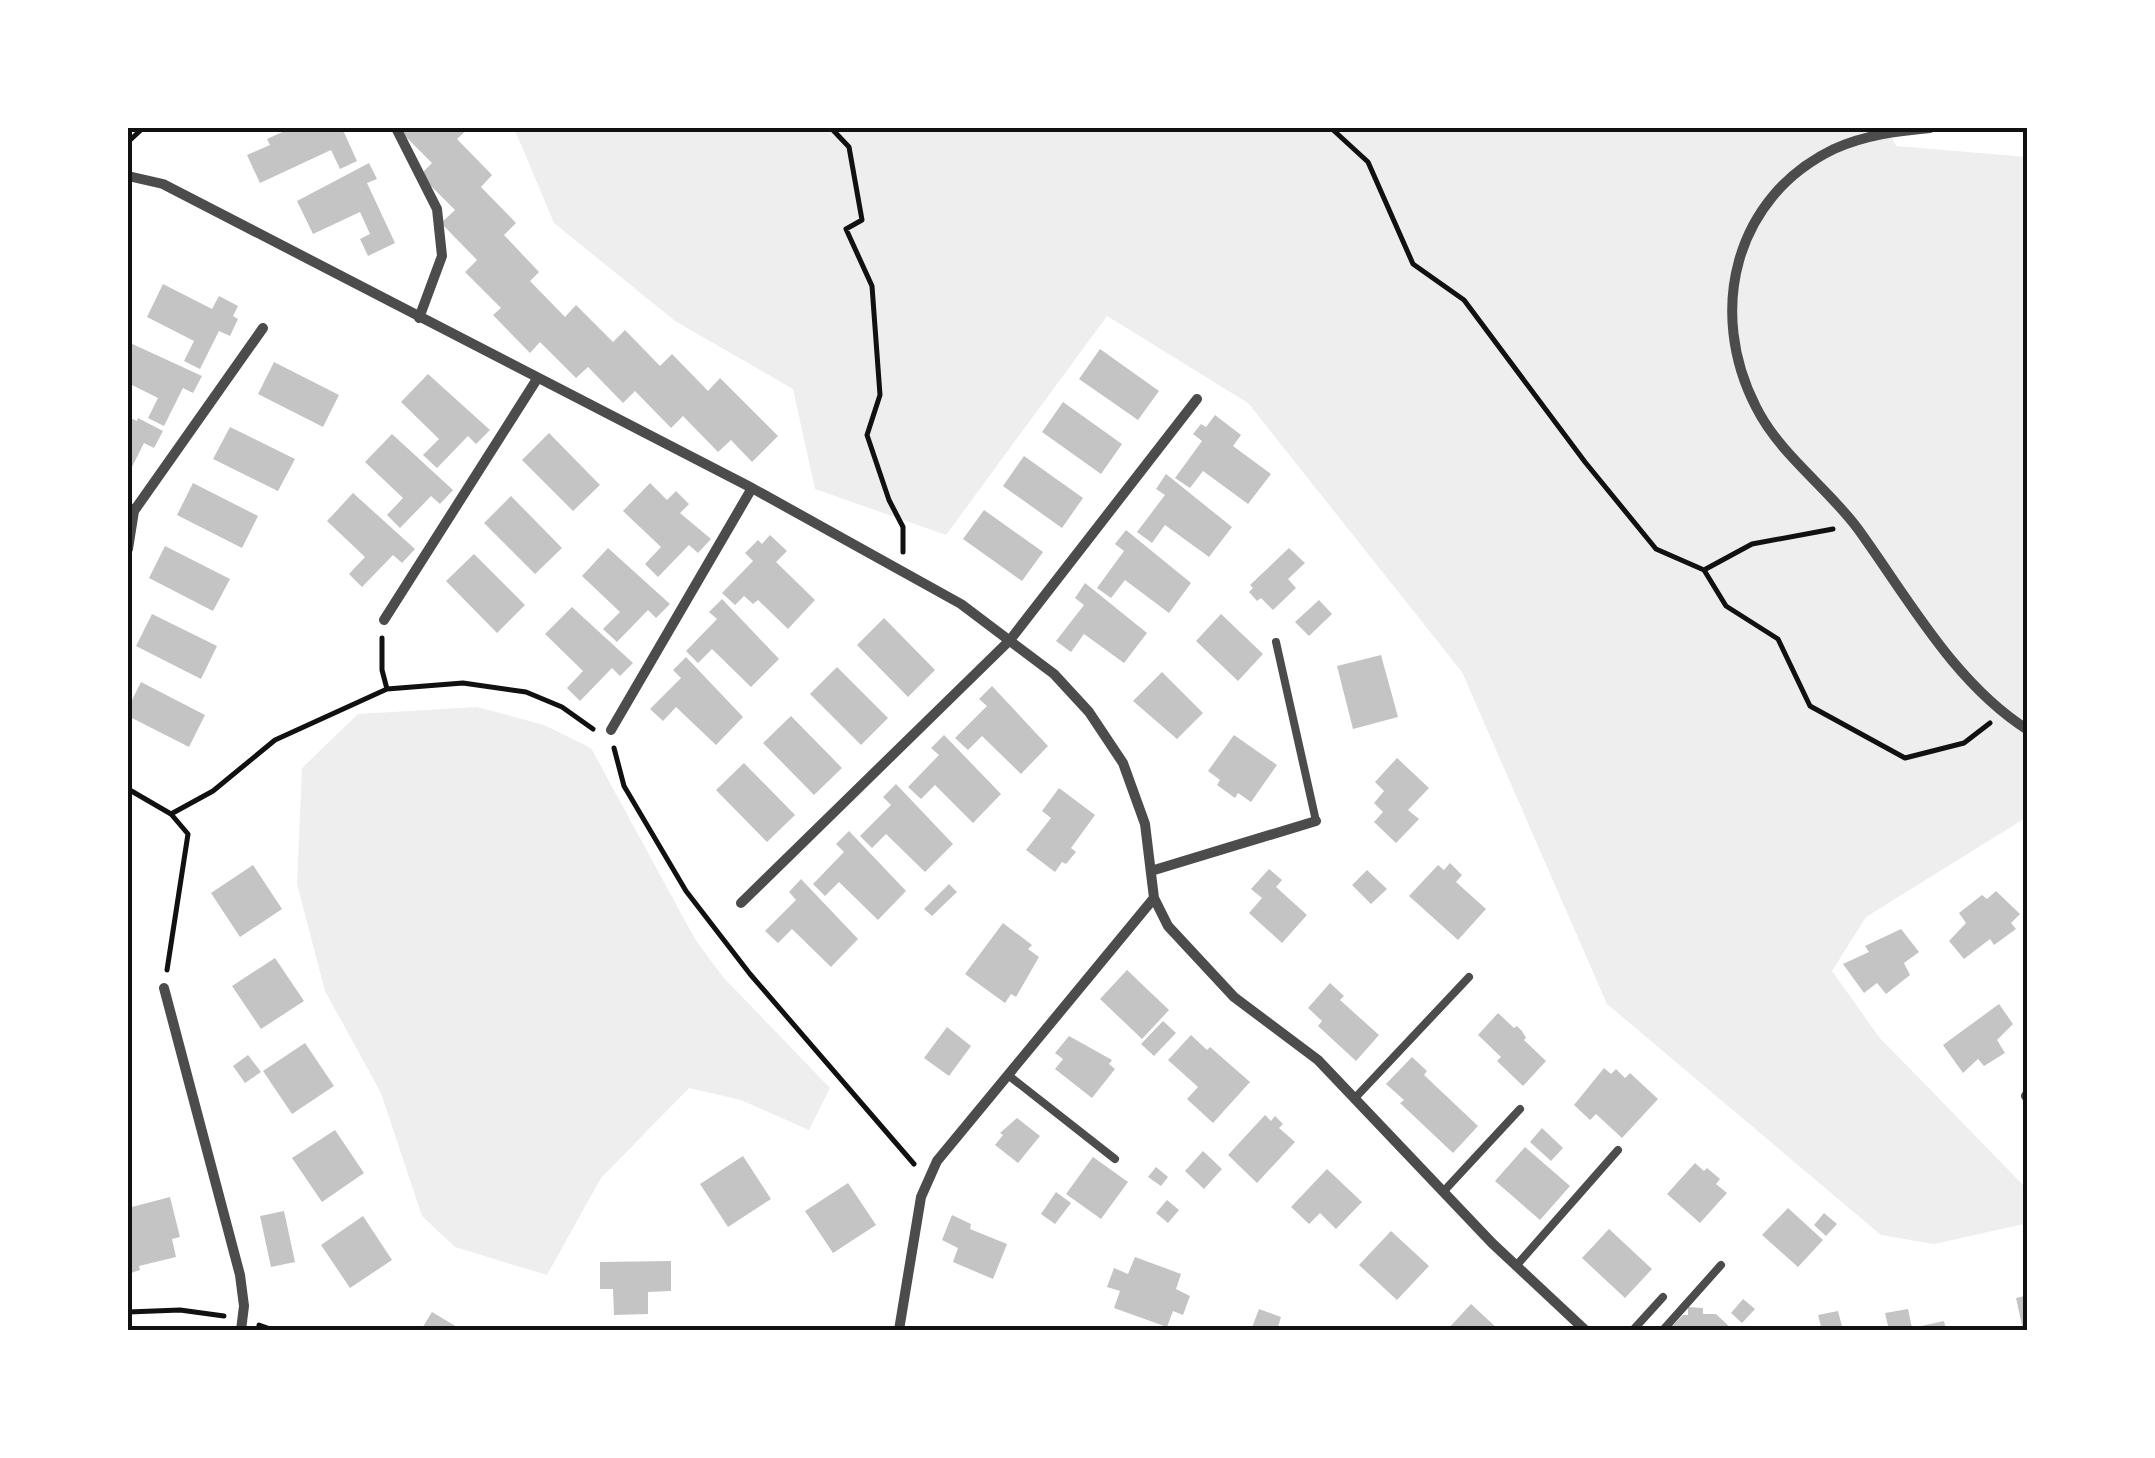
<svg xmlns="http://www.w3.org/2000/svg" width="2155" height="1458" viewBox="0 0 2155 1458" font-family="Manrope,sans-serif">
<rect width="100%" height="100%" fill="#fff"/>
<path fill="#eee" d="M514,128H1888L1896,146L2027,157V817L1866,917L1832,971L1879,1037L2027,1189L2024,1224L1934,1244L1881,1235L1607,1004L1462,672L1248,403L1107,316L946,535L815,489L793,389L675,321L554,223Z
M477,707L544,725L591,748L695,939L723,977L830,1088L809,1130L741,1100L689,1088L601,1178L547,1275L455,1247L422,1216L381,1093L325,991L297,884L302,768L358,714Z"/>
<path fill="#c4c4c4" d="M291,128H342L357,161L340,169L331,150L260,183L247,155L270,145L267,139Z
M397,128H469L457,139L492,175L481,187L516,223L504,235L539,272L530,281L565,317L576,305L613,342L625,330L660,366L672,354L708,391L720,378L778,436L752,462L731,440L718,452L683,416L671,428L635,391L623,403L588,367L576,378L540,342L530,353L493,315L501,308L465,272L477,260L441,223L455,210L420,175L432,163Z
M369,163L377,179L367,183L395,243L368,256L360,239L370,234L360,212L313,234L297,201Z
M163,284L212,309L219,296L238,306L233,316L238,319L230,336L219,331L200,369L184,361L194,341L147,317Z
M128,342L202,376L193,393L183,388L164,426L148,418L158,398L128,383Z
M1100,349L1159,391L1138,420L1079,379Z
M274,362L339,395L323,427L258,394Z
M428,374L490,430L476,444L468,436L437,468L423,455L439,439L401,402Z
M1063,402L1122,444L1101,474L1042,432Z
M1215,415L1241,435L1233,446L1271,474L1248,504L1203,471L1190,488L1175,478L1202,441L1193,434L1201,424L1206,427Z
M128,417L137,421L138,418L163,431L154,448L144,443L128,475Z
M230,427L295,459L278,491L213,459Z
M549,433L600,485L573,511L522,460Z
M392,434L453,490L440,504L431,496L400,528L387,515L403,498L365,462Z
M1024,456L1083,498L1062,528L1003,486Z
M1166,474L1232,527L1209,557L1165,525L1152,543L1137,532L1165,495L1156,489Z
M193,483L258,516L242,548L177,515Z
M650,483L667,500L676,491L689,504L680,513L711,539L698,553L689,545L658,577L645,564L661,547L623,511Z
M353,493L415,549L402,563L393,555L362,587L349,574L365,557L327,521Z
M511,496L562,548L535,574L484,523Z
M984,510L1043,552L1022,581L963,539Z
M1126,530L1191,583L1169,613L1125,580L1111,598L1097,588L1124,551L1115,544Z
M770,535L787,551L776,562L815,600L788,629L758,600L753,604L744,596L735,605L722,593L753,561L745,553L758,540L762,544Z
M165,546L230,579L213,611L149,578Z
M608,548L670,604L656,618L648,610L617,642L603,629L620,612L582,576Z
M1289,548L1305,563L1288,579L1296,588L1273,610L1261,598L1257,601L1249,592L1253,588L1250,585Z
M474,554L525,605L497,633L446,581Z
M1085,583L1147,633L1124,663L1084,634L1071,652L1056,641L1084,605L1075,598Z
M722,599L779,659L751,687L712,649L698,663L686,651L717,619L709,612Z
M1319,600L1332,614L1309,636L1295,622Z
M572,607L633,663L620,676L612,668L580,701L567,688L583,671L545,634Z
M152,614L217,646L201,679L136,646Z
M1221,614L1263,654L1238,681L1196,641Z
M884,618L935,670L908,697L857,645Z
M1381,655L1398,717L1353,729L1337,666Z
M686,657L743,717L716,745L676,707L663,721L650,709L681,678L673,670Z
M837,667L888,718L861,745L810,694Z
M1162,672L1203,713L1177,739L1133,701Z
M141,682L205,715L189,747L128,716V708Z
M992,686L1048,746L1021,774L982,736L968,750L955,738L987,706L979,699Z
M791,716L842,768L814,795L763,743Z
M944,735L1001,794L973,823L935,785L921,799L908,787L939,755L931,748Z
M1234,735L1277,765L1251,802L1238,793L1235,798L1217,785L1220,780L1208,771Z
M1397,758L1429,788L1408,810L1419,819L1396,843L1374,822L1383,812L1374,803L1384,791L1375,782Z
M744,763L795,815L767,842L716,790Z
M896,784L953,844L925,872L886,834L872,848L860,836L891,805L883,797Z
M1059,788L1095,815L1071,848L1076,852L1066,864L1062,862L1055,872L1026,850L1051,818L1042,811Z
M849,831L906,891L878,920L839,882L825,896L813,884L844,852L836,844Z
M1450,863L1462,875L1456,882L1486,909L1458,940L1409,896L1438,865L1444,870Z
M253,865L282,909L240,937L211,893Z
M1269,869L1282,880L1276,887L1307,915L1282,943L1249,913L1262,898L1251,889Z
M1367,870L1387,889L1371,904L1352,885Z
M801,879L858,939L831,967L792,929L778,943L765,931L796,900L789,892Z
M949,884L957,892L932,916L924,909Z
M1996,891L2020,914L2011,923L2016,929L1994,945L1990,939L1964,959L1949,941L1966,923L1959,913L1982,895L1987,899Z
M1003,923L1032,945L1028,949L1039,957L1016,997L1011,994L1005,1003L965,974Z
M1901,929L1919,952L1904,963L1910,975L1886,994L1877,983L1864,993L1843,964L1869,952L1865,946Z
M275,958L304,1001L261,1029L232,986Z
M1127,970L1169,1010L1142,1039L1100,999Z
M1330,983L1344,996L1340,1000L1379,1035L1356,1061L1318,1026L1322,1021L1308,1008Z
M1999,1004L2013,1024L1997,1040L2005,1053L1984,1066L1978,1059L1963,1073L1943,1045Z
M1498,1013L1514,1028L1517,1026L1522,1031L1526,1038L1524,1040L1546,1061L1523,1086L1497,1061L1501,1057L1478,1035Z
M1163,1021L1176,1033L1154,1056L1141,1044Z
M947,1027L971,1046L949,1076L924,1058Z
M1191,1035L1207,1050L1210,1047L1250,1082L1213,1123L1187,1099L1198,1087L1168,1060Z
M1069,1036L1112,1060L1109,1064L1115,1069L1092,1098L1055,1069L1063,1059L1055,1053Z
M305,1043L334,1086L292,1114L263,1071Z
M248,1055L261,1072L245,1083L233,1066Z
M1412,1057L1427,1071L1424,1075L1478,1126L1453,1153L1400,1103L1404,1100L1386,1084Z
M1604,1068L1611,1074L1616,1069L1625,1078L1630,1073L1658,1099L1622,1138L1596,1114L1590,1120L1574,1105Z
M1265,1115L1271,1121L1275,1116L1283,1124L1279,1128L1295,1142L1257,1183L1228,1155Z
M1017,1118L1040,1136L1018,1163L995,1145L1003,1135L1000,1133Z
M1542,1128L1563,1148L1551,1161L1530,1142Z
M335,1130L364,1173L322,1202L292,1158Z
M1525,1147L1570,1186L1540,1220L1495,1181Z
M1203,1151L1222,1169L1204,1189L1185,1171Z
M743,1156L771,1199L728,1227L700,1184Z
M1093,1157L1128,1182L1101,1219L1066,1194Z
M1695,1163L1704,1171L1707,1168L1720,1179L1716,1184L1727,1193L1700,1223L1667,1194Z
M1156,1167L1168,1177L1161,1186L1148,1177Z
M1327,1169L1362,1202L1336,1229L1320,1213L1309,1224L1291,1207Z
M848,1183L876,1225L833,1253L805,1211Z
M1056,1192L1071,1203L1055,1224L1041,1214Z
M170,1197L180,1237L172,1239L176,1257L139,1266L140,1270L131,1273L132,1280L128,1282V1208Z
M1167,1200L1179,1210L1168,1223L1156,1213Z
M1788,1208L1823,1240L1798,1267L1762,1235Z
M284,1211L295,1262L271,1267L260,1216Z
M1824,1213L1837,1224L1826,1236L1814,1225Z
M952,1215L971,1224L970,1229L1007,1244L993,1279L953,1262L958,1248L942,1240Z
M363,1216L392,1260L350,1288L321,1245Z
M1609,1229L1652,1269L1625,1298L1582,1258Z
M1391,1231L1429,1266L1397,1300L1359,1265Z
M1135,1257L1181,1274L1176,1289L1190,1296L1183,1315L1173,1311L1167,1327L1114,1308L1120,1291L1107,1287L1114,1268L1128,1274Z
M671,1261V1291L648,1292V1314L614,1315L613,1289H600V1262Z
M2028,1295V1330H2023L2016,1298Z
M1743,1299L1755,1309L1742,1323L1731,1313Z
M1471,1304L1499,1330H1447Z
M1688,1307L1703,1308V1314H1716L1733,1330H1668L1683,1315H1688Z
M1259,1309L1281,1317L1277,1330H1251Z
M1908,1309L1912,1328L1944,1321L1946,1330H1889L1885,1313Z
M1838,1311L1843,1330H1822L1818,1315Z
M432,1312L462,1330H421Z"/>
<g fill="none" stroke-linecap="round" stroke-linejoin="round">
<path stroke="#111" stroke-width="5" d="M831,128L849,147L862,220L846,229L872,286L880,395L867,435L889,500L903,527V552
M1331,128L1368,162L1413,264L1464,300L1585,462L1656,549L1704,570L1726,606L1778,639L1810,706L1905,758L1964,743L1990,723
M128,142L143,128
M1704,570L1752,544L1833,529
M382,638V670L387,689
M614,748L624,786L686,891L750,974L914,1164
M128,789L171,814L213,791L275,740L387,689L463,683L526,692L562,707L593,729
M167,970L188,834L171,814
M128,1312L180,1310L224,1316
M259,1325L273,1330"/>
<path stroke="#4c4c4c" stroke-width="8" d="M1276,642L1316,821
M1008,1075L1115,1159
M1355,1098L1469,977
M1443,1192L1520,1109
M1516,1266L1618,1150
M1633,1330L1663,1297
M1663,1330L1721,1265"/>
<path stroke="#4c4c4c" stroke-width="10" d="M396,128L437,209L442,256L419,318
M1930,128C1897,131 1865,135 1834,149C1734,197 1707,312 1756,407C1780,455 1827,487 1858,529C1908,598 1954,683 2028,730
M128,176L163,184L752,488L961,604L1054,674L1089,712L1123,763L1145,824L1154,898L1168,926L1234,997L1318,1060L1492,1243L1585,1330
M128,507L134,511L263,328
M128,549L134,511
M384,620L537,379
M611,730L752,488
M1151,871L1316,821
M741,903L1010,640L1197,399
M164,988L240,1275L244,1306L241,1330
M2026,1096L2028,1093
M899,1330L921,1197L937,1161L1154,898"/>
</g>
<rect width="2155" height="1458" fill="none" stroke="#ffffff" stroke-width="260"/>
<rect x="130" y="130" width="1895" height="1198" fill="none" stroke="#111" stroke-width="4"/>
</svg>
